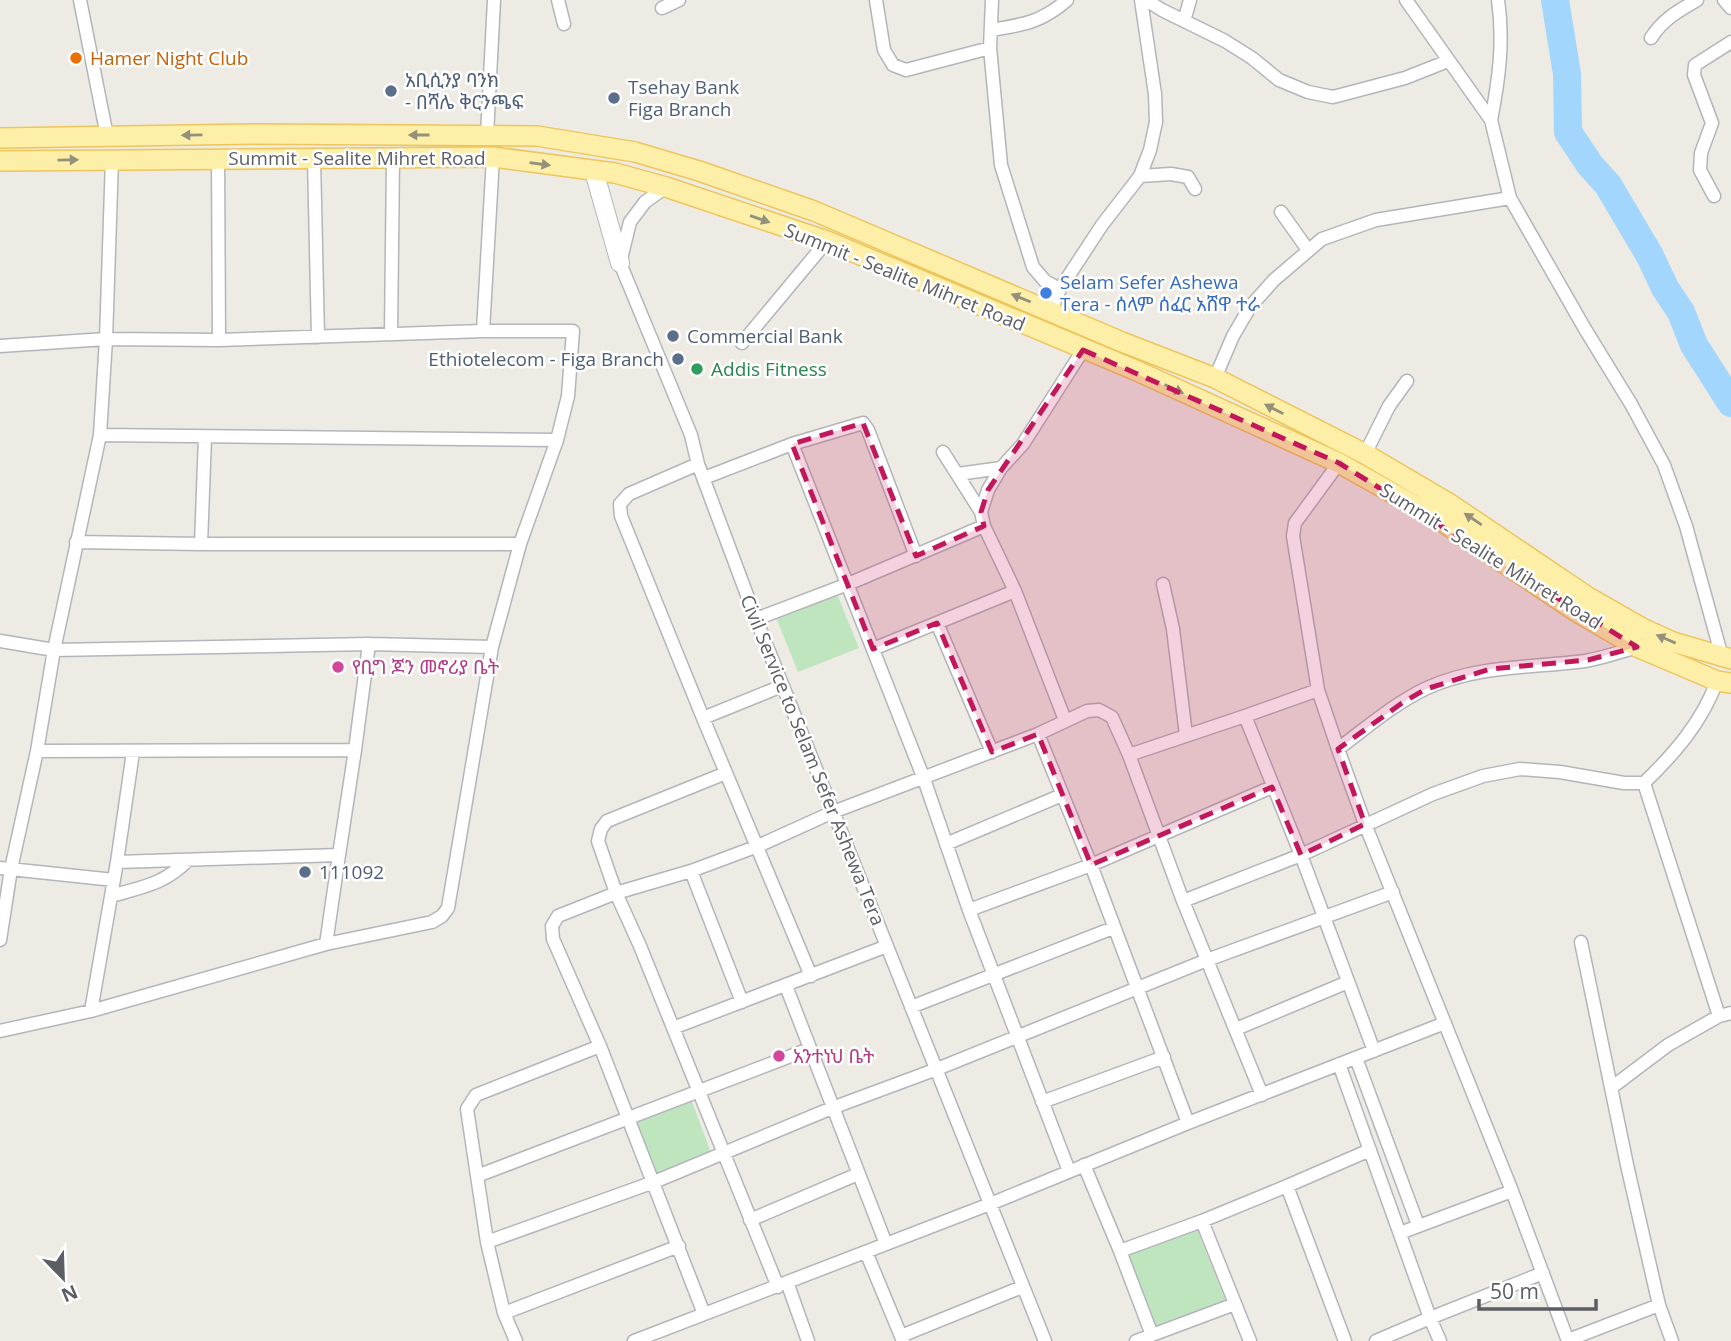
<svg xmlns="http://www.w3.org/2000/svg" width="1731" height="1341" viewBox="0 0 1731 1341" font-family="'Open Sans','Noto Sans Ethiopic',sans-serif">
<rect width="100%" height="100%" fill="#edebe3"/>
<path fill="#bfe5bf" d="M837,594L859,648L798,672L776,617Z
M691,1099L711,1153L656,1178L632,1122Z
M1197,1229L1227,1304L1148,1333L1118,1257Z"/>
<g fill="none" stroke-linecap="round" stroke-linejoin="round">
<path stroke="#a3d6fd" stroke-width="28" d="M1555,0L1567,74L1568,132L1590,165L1608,185L1650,256L1665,288L1681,312L1694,345L1731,403"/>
<g stroke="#b3b5ba" stroke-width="15">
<path id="street" d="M80,0L107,136
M558,0L564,24
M876,0L884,50L893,65L906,70L990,48
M992,0L990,48L1001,165L1033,267L1045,281L1060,289
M1146,0L1162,10L1225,41L1252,58L1279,80L1308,92L1333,97L1405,78L1448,61
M1406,0L1491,120L1510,198L1585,329L1631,404L1664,465L1686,526L1722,657
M1724,0L1731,8
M662,8L679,0
M1184,21L1190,0
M991,30C1023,25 1042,22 1067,0
M1651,38C1663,19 1678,11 1697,0
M1491,120C1499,79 1504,41 1498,0
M487,135L494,0
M218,158L219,340
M314,159L318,337
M1140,176L1171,174L1188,177L1195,189
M666,187L645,202L630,222L620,263L691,435L698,464L756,619L1045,1341
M1714,196L1700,170L1701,153L1712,123L1694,75L1695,65L1731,42
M1281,212L1308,250
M1051,310L1060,289L1102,225L1140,176L1150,150L1156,122L1155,94L1141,0
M483,331L493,157
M391,334L393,159
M742,343L827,241
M0,346L106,339L219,340L483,331H573L568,396L557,440L100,435
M1215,378L1233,336L1250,307L1274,280L1322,239L1376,220L1510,198
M943,452L981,512
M1365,454L1389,406L1407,381
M1339,463L1295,523L1293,536L1318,690L1338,749L1365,824L1512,1191L1568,1341
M698,464L629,494L620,504L621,516L703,718L811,976
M958,474L1001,468
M704,478L792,444
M984,526L981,512L988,490L1001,468L1023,444L1083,350
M76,542L201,544H520
M201,544L205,437
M916,556L868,430L863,423L792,444L924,779L969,910L1069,1171
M1163,584L1173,629L1186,735
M756,619L848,584L984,526L1015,591L1065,720
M937,623L992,752
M0,641L54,650L369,644L492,647
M873,649L1015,591
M1717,681C1702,722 1675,753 1644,783L1719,1016L1731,1013
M1245,716L1318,690
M703,718L782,686
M1038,734L1087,711L1099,710L1112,717L1129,755L1183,901L1262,1095
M1338,749C1366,728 1395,703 1427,688C1477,665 1531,668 1585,661C1603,658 1620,652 1637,647
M37,751L355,750
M1129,755L1245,716L1301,855L1374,1051
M726,773L607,821L601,829L598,841L616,893L640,946L778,1287
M946,844L1062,795
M117,862L339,855L355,750L369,644
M0,868L114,880
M691,871L742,1002
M111,896C142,887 165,884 188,860
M1183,901L1301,855L1433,794L1483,776L1520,769L1560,772L1624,783H1644
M969,910L1091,865L1272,787
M0,940L11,869L37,751L54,650L100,435L106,339L112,159
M1581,942L1627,1165L1659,1305L1672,1341
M326,944L339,855
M786,986L886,1244
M911,1007L1113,928
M91,1011L117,862L133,752
M673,1028L887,946
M1236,1029L1348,982
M0,1031L91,1011L326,944L432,922L442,916L448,908L492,647L520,544L557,440
M1356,1058L1418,1225
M1339,1064L1430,1318L1543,1273
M1611,1088L1668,1045L1719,1016
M1042,1102L1164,1057
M1084,1165L1120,1251L1202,1221L1287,1186
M477,1176L809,1049
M750,1220L858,1174
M1202,1221L1250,1341
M1400,1233L1512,1191
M487,1242L654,1182L832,1108L937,1069L1207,960L1393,892
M1120,1251L1152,1335L1136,1341
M866,1252L903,1341
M787,1282L808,1341
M504,1313L487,1242L467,1109L476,1095L600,1046
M704,1314L600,1046L553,939L552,926L558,916L616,893L691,871L758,846L833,812L1038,734L1091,865L1188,1123
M1152,1335L1235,1304
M901,1336L1022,1287
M1568,1340L1659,1305
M516,1341L504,1313L679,1246
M634,1341L990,1204L1188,1123L1445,1023
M1345,1341L1287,1186L1370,1150
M1376,1341L1430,1318L1440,1341"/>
</g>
<g stroke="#b4b7bd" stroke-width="20">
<path id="secondary" d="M594,171L620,263"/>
</g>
<g stroke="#eec55b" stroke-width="22">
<path id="primary" d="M0,138L254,134L537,136L635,152L699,171L814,211L1122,342L1215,378L1365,454L1450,504L1588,597L1644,629L1673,642L1731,659
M0,161L493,157L615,173L666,187L827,241L1135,370L1339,463L1437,518L1577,612L1637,647L1717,681L1731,683"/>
</g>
<use href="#street" stroke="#fff" stroke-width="12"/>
<use href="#secondary" stroke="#fff" stroke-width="18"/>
<use href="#primary" stroke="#fdefa8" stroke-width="19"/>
</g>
<defs><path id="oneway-solid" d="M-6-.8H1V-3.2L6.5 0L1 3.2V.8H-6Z" transform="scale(1.75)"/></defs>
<g fill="#94917b">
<use href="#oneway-solid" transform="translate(192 135) rotate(179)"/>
<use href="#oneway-solid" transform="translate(419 135) rotate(180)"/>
<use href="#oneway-solid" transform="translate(68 160) rotate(-1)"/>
<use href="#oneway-solid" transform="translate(540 164) rotate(8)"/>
<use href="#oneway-solid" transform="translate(760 219) rotate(19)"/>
<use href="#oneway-solid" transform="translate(1021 298) rotate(-158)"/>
<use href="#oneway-solid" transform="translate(1174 389) rotate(25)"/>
<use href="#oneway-solid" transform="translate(1274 409) rotate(-153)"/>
<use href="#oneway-solid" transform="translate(1473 519) rotate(-146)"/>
<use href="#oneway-solid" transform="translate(1666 639) rotate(-157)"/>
</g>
<path fill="#c2185b" fill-opacity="0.2" stroke="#c2185b" stroke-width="5" stroke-dasharray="14 9" stroke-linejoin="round" d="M1083,350L1339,463L1637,647L1588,660L1490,669L1426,689L1402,703L1338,749L1365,824L1301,855L1272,787L1091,865L1038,734L992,752L937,623L873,649L792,444L863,423L916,556L984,526L981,512L988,490Z"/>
<circle fill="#e8710a" stroke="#fff" stroke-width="2.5" cx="76" cy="58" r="7"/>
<g fill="#5c6f8a" stroke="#fff" stroke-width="2.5">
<circle cx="391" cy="91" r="7"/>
<circle cx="614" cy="98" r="7"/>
<circle cx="673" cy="336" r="7"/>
<circle cx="678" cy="359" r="7"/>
<circle cx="305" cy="872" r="7"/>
</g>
<circle fill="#3f7fe0" stroke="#fff" stroke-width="2.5" cx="1046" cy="293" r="7"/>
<circle fill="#2e9e5b" stroke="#fff" stroke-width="2.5" cx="697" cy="369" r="7"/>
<g fill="#d1479c" stroke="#fff" stroke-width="2.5">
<circle cx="338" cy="667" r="7"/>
<circle cx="779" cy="1056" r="7"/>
</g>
<g text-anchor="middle" stroke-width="5" stroke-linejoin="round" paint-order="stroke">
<g font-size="19" fill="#c56008" stroke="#fff" text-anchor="start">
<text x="90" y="65">Hamer Night Club</text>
</g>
<g font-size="19" fill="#4e5e75" stroke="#fff" text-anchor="start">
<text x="405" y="87">አቢሲንያ ባንክ<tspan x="405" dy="22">- በሻሌ ቅርንጫፍ</tspan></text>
<text x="628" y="94">Tsehay Bank<tspan x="628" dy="22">Figa Branch</tspan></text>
<text x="687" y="343">Commercial Bank</text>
<text x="664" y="366" text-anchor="end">Ethiotelecom - Figa Branch</text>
<text x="319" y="879">111092</text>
</g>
<g font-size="19" fill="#5b5e63" stroke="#fff">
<text x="357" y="165">Summit - Sealite Mihret Road</text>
<text transform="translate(905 277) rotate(22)" y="7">Summit - Sealite Mihret Road</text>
<text transform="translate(1491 556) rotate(32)" y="7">Summit - Sealite Mihret Road</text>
<text transform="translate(813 760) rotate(68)" y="7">Civil Service to Selam Sefer Ashewa Tera</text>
</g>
<g font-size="19" fill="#366cbe" stroke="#fff" text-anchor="start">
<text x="1060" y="289">Selam Sefer Ashewa<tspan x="1060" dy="22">Tera - ሰላም ሰፈር አሸዋ ተራ</tspan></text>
</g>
<g font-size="19" fill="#27864d" stroke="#fff" text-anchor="start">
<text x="711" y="376">Addis Fitness</text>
</g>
<g font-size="19" fill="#b23c85" stroke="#fff" text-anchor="start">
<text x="352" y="674">የቢግ ጆን መኖሪያ ቤት</text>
<text x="793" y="1063">አንተነህ ቤት</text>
</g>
</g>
<g transform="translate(63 1278) rotate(157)" stroke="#ffffff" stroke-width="5" paint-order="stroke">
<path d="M0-5L12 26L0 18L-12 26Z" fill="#5b5e63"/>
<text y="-10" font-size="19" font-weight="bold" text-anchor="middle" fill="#5b5e63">N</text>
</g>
<path d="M1479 1299v10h117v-10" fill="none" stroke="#5b5e63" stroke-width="3.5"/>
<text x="1490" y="1299" font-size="21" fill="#5b5e63" stroke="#ffffff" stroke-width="5" paint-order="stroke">50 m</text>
</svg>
